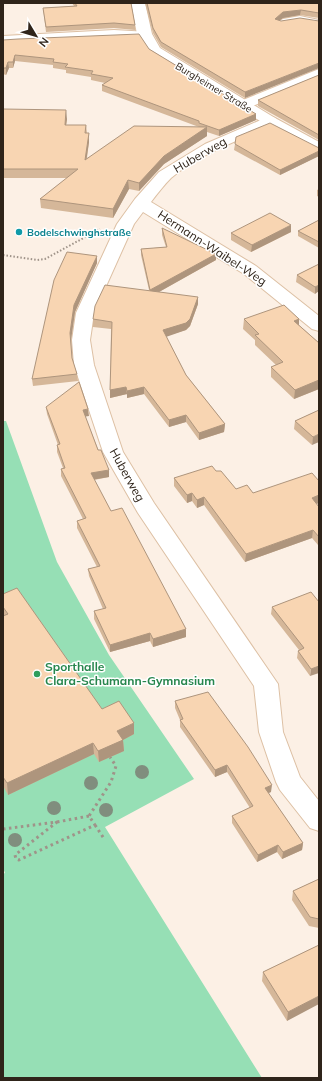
<svg xmlns="http://www.w3.org/2000/svg" width="322" height="1081" viewBox="0 0 322 1081" font-family="Mulish,sans-serif">
<rect width="100%" height="100%" fill="#fcf0e5"/>
<path fill="#96dfb5" d="M3,421H6L57,562L109,655L194,779L105,827L262,1078H3V874L5,873L3,868Z"/>
<g fill="none" stroke-linecap="round" stroke-linejoin="round">
<g stroke="#ddc0a4" stroke-width="2">
<path id="service" d="M300,16L319,20V25C301,20 298,20 280,25L276,23L283,19Z"/>
</g>
<g stroke="#ddc0a4" stroke-width="2">
<path id="minor" d="M114,30L149,32L151,35L149,38L3,44V36Z
M319,69V78L248,108H238L235,105L238,102Z
M270,116L275,118L278,121L275,124C241,140 200,153 171,178C164,185 157,194 151,202L256,266L319,316V331L312,329L244,274L143,212L134,224L94,313L90,340L94,365L123,452L154,503L278,684L283,732L300,777L319,801V831L310,828L280,790L276,782L259,732L254,686L138,513L103,452L74,365L72,340L76,313L117,224L135,199L159,172L205,144Z"/>
</g>
<g stroke="#ddc0a4" stroke-width="2">
<path id="tertiary" d="M131,3H145L152,34L160,48L275,118L319,142V153L265,124L150,54L137,34Z"/>
</g>
<path stroke="#9f9389" stroke-width="2" stroke-dasharray="1.5 2" stroke-linecap="butt" d="M3,255L37,260L45,259L100,229"/>
<path stroke="#9f9389" stroke-width="3" stroke-dasharray="2.5 3.5" stroke-linecap="butt" d="M57,822L89,816
M95,825L105,840
M3,829L57,822L15,855L16,859L19,860L95,825L89,816L111,782L116,766L110,757"/>
<use href="#service" fill="#fff" fill-rule="evenodd"/>
<use href="#minor" fill="#fff" fill-rule="evenodd"/>
<use href="#tertiary" fill="#fff" fill-rule="evenodd"/>
</g>
<g fill="#808e7e">
<circle cx="142" cy="772" r="7"/>
<circle cx="91" cy="783" r="7"/>
<circle cx="54" cy="808" r="7"/>
<circle cx="106" cy="810" r="7"/>
<circle cx="15" cy="840" r="7"/>
</g>
<path fill="#d5b799" d="M72,3H131L135,25V30L114,28L46,32L43,8L74,6Z
M145,3H319V18L300,15L283,18L279,20L245,98L161,47L153,33Z
M3,40L149,49L256,114V120L219,136L207,132V136L164,164L139,191L129,189L113,218L41,208L40,199L67,178H3V109L67,119L66,125H86L87,133H89V142L87,158L199,127L102,91V85L105,83L91,80V77L66,73V70L53,68V65L15,61L13,68H9L6,75L3,74Z
M319,75V140L258,106V100Z
M235,144L319,151V156L280,175L234,150Z
M319,189V197L317,196V190Z
M319,220V248L298,236V231Z
M162,228L216,260L159,292L198,304L190,326L186,330L166,336L186,375L225,424L224,432L199,440L186,422L169,427L144,394L127,398V394L110,398L111,329L93,327V319L149,290L141,255V249L166,247L162,235Z
M291,232L251,252L231,240V233Z
M97,256V263L75,312L71,339L72,358L77,374L78,381L33,386L32,379Z
M319,264L315,294L296,282L297,275Z
M244,319H299V325L319,343V389L294,399L271,377V367L276,365L255,345V340L243,329Z
M46,407L89,416H85L109,477L94,480L111,511L186,637L153,647L150,641L110,652L94,619V611L103,609L89,576L88,569L97,567L77,528V521L83,519L61,476V469L63,468L57,452V445H58L47,414Z
M319,410L312,445L294,429L295,421Z
M216,471L236,489L253,493L319,481V503L316,504L319,507V544L318,545L312,538L245,562L204,505L197,508L192,501L187,503L174,486V478Z
M3,594L102,709L134,734L123,740L124,751L99,762L94,754L8,795L3,786Z
M319,602L310,676L297,658L298,651L299,650L271,614L272,607Z
M175,701L271,792L268,793L303,843L302,850L282,859L277,852L257,862L232,823V816L250,808L227,772L215,777L180,727V720L175,708Z
M319,879V928L309,926L292,900L293,891Z
M319,945L287,1021L262,981L263,972Z"/>
<path fill="#ae957d" d="M301,10L300,15L283,18L275,24V19L283,12Z
M15,55V61L13,68V62Z
M8,62L9,68L6,75V68Z
M319,63V68L245,98V92Z
M66,110L67,119L65,133V125Z
M256,114V120L219,136V130Z
M207,127V136L164,164L139,191V183L164,156Z
M89,133V142L85,168V160Z
M319,151V156L280,175V170Z
M128,180L129,189L113,218V209Z
M291,225V232L251,252L252,245Z
M216,254V260L150,297V290Z
M97,256V263L75,312L71,340L70,333L74,305Z
M319,285V291L315,294V287Z
M198,297V304L190,326L186,330L163,338V330Z
M299,319V329L294,321Z
M319,380V389L294,399L295,390Z
M126,387L127,394L110,398V390Z
M144,387V394L127,398V391Z
M88,409L89,416L83,417V410Z
M186,415V422L169,427V420Z
M225,424L224,432L199,440V433Z
M319,434V442L312,445L313,437Z
M109,470V477L91,480V473Z
M192,493V501L187,503V495Z
M319,495V503L311,506L312,498Z
M204,497V505L197,508V500Z
M313,530L312,538L245,562L246,554Z
M319,537V544L318,545Z
M186,629V637L153,647V639Z
M150,633V641L110,652V645Z
M319,666V673L310,676L311,669Z
M134,723V734L123,740L124,751L99,762L98,751L117,731Z
M93,743L94,754L8,795L7,783Z
M227,765V772L215,777V770Z
M272,785L271,792L264,795L265,788Z
M303,843L302,850L282,859L283,852Z
M278,845L277,852L257,862L258,855Z
M319,996V1004L287,1021L288,1012Z"/>
<path fill="#f8d5b2" stroke="#ae957d" d="M75,3H131L135,25L114,23L46,27L43,8L77,6Z
M147,3H319V13L301,10L283,12L275,19L281,21L300,18L319,21V63L245,92L161,42L153,28Z
M139,34L149,49L256,114L219,130L199,123V121L102,85L113,78L91,74L93,71L65,67L68,64L53,62L54,59L15,55L13,62H8L6,68H3V40L18,39Z
M319,75V135L258,100Z
M3,109L66,110L65,125H86L85,133H89L85,160L134,126L207,127L164,156L139,183L128,180L113,209L40,199L78,169H3Z
M270,123L319,148V151L280,170L235,144L236,137Z
M270,213L291,225L252,245L231,233Z
M319,220V242L298,231Z
M162,228L216,254L150,290L141,249L167,247Z
M67,252L97,256L74,305L70,333L72,358L77,374L32,379L54,280Z
M319,264V285L315,287L297,275Z
M105,285L198,297L190,319L186,323L163,330L186,375L225,424L199,433L186,415L169,420L144,387L127,391L126,387L110,390L112,322L93,319L95,306Z
M284,305L299,319L294,321L319,343V380L295,390L271,367L283,362L255,335L259,334L244,319Z
M79,382L88,409L83,410L98,450H101L109,470L91,473L111,511L122,508L186,629L153,639L150,633L110,645L94,611L106,608L88,569L100,566L77,521L86,518L61,469L65,468L57,445L60,444L46,407Z
M319,410V434L313,437L295,421Z
M212,466L216,471H221L236,489L247,485L253,493L312,473L319,481V495L312,498L319,507V537L313,530L246,554L204,497L197,500L192,493L187,495L174,478Z
M17,588L102,709L119,701L134,723L117,731L123,740L98,751L93,743L7,783L3,777V616L8,614L3,607V594Z
M311,592L319,602V666L311,669L298,651L304,648L272,607Z
M208,692L248,747L272,785L265,788L303,843L283,852L278,845L258,855L232,816L253,806L227,765L215,770L180,720L183,719L175,701Z
M319,879V919L310,917L293,891Z
M319,945V996L288,1012L263,972Z"/>
<circle fill="#0f9aa8" stroke="#fff" stroke-width="1.5" cx="19" cy="232" r="4"/>
<circle fill="#2e9e5b" stroke="#fff" stroke-width="1.5" cx="37" cy="674" r="4"/>
<g text-anchor="middle" stroke-width="3" stroke-linejoin="round" paint-order="stroke">
<g font-size="10" fill="#2f241a" stroke="#fff">
<text transform="translate(214 87) rotate(31)" y="4">Burgheimer Straße</text>
</g>
<g font-size="10" font-weight="bold" fill="#0d838f" stroke="#fff" text-anchor="start">
<text x="27" y="236">Bodelschwinghstraße</text>
</g>
<g font-size="12" fill="#2f241a" stroke="#fff">
<text transform="translate(200 155) rotate(-30)" y="4">Huberweg</text>
<text transform="translate(212 248) rotate(33)" y="4">Hermann-Waibel-Weg</text>
<text transform="translate(127 475) rotate(61)" y="4">Huberweg</text>
</g>
<g font-size="12" font-weight="bold" fill="#27864d" stroke="#fff" text-anchor="start">
<text x="45" y="671">Sporthalle<tspan x="45" dy="14">Clara-Schumann-Gymnasium</tspan></text>
</g>
</g>
<rect width="322" height="1081" fill="none" stroke="#2f241a" stroke-width="8"/>
<g transform="translate(36 36) rotate(128)" stroke="#ffffff" stroke-width="3" paint-order="stroke">
<path d="M0-3L7 15L0 10L-7 15Z" fill="#2f241a"/>
<text y="-6" font-size="11" font-weight="bold" text-anchor="middle" fill="#2f241a">N</text>
</g>
</svg>
